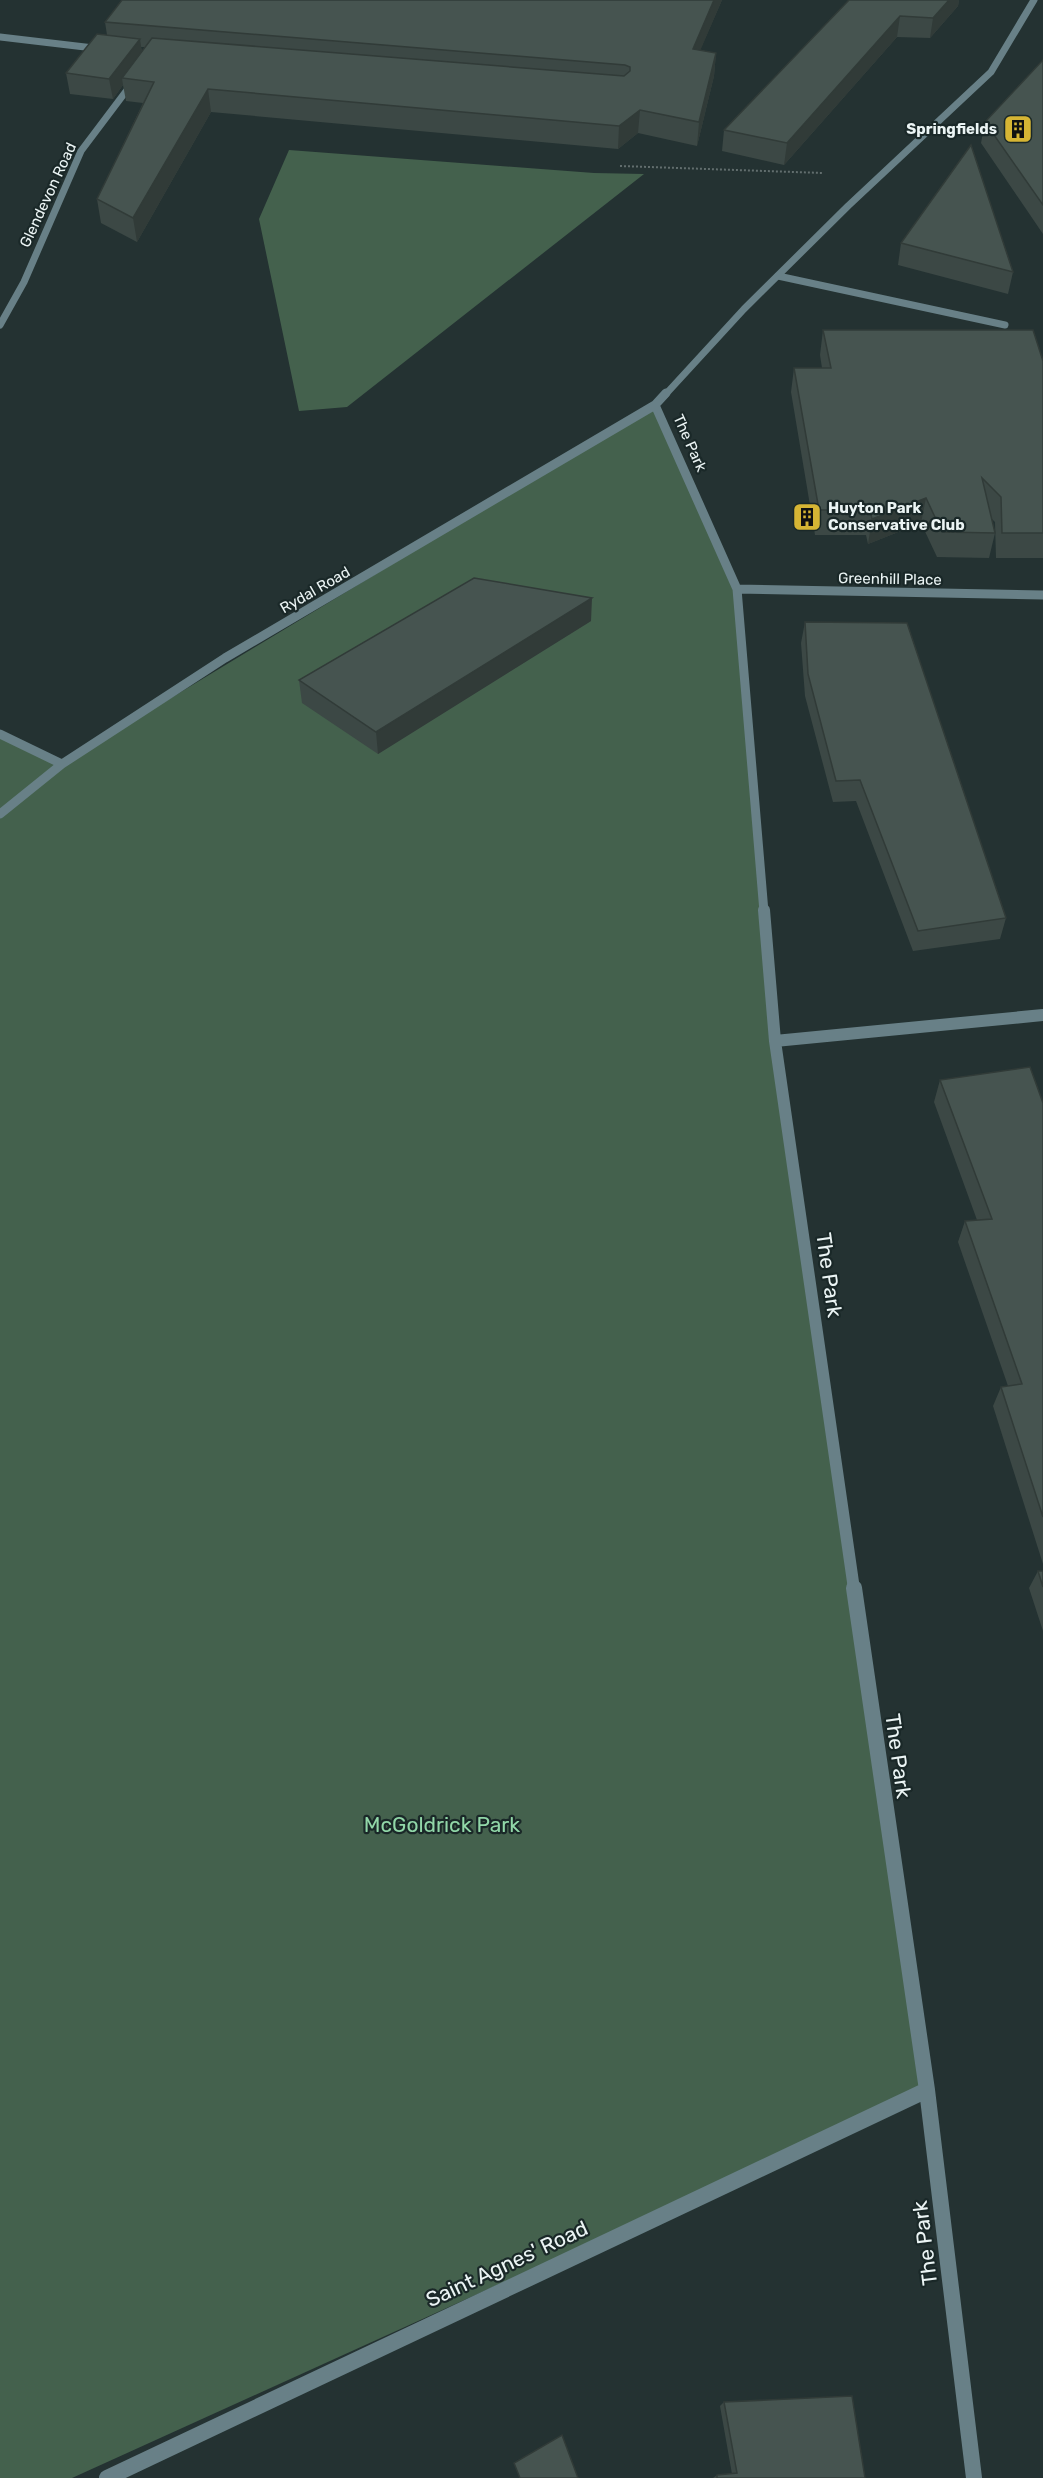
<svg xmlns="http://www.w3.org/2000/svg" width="1043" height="2478" viewBox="0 0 1043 2478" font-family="Rubik,sans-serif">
<rect width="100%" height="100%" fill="#243232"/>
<path fill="#44614d" d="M289,150L594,173L644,174L347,407L299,411L259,219Z
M655,405L737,589L775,1041L927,2090L72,2478H0V734L62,764Z"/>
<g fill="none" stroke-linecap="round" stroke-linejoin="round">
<path stroke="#626e6e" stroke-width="2" stroke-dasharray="2 2" stroke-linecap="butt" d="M620,166L823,173"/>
<path stroke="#688087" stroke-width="7" d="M778,276L1005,325"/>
<path stroke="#688087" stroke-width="7" d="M0,37L102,49
M0,325L24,282L81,151L133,82
M665,395L744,309L848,206L991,72L1034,0"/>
<path stroke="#688087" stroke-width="9" d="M655,405L737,589L764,912
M737,589L1043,595
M0,734L62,764
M0,814L62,764L225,658L655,405L666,393"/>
<path stroke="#688087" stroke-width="12" d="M764,910L775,1041L854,1589
M775,1041L1043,1015"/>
<path stroke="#688087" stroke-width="16" d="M854,1588L927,2090L974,2478
M107,2478L927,2090"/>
</g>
<path fill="#3c4845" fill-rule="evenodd" d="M122,0H722L700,50L716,53L714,76L697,146L638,133L618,149L211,112L137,242L101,223L97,199L143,103L126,101L123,85L113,99L70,94L66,73L107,35L105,22ZM141,47H145L142,52Z
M849,0H959L958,6L930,38L897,37L784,165L722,151L724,130Z
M1043,60V234L981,143L985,122Z
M901,243L1013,272L1008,294L898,265Z
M823,330L1043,361V558H996L995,522L991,518L995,533L989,558L937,557L921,523L868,544L866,535H815L791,392L794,368H822L820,355Z
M591,621L378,754L302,703L299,680Z
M805,622L1006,918L1000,939L913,951L856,801L833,802L805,696L801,643Z
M940,1080L1043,1103V1564L993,1406L1001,1387L1008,1386L958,1242L965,1221L977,1220L934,1102Z
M1038,1571H1043V1631L1029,1588Z
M724,2402L865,2478H713L717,2475L732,2474L720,2406Z"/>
<path fill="#313b38" d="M714,0H722L691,72L693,49Z
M949,0H959L958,6L930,38L933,18Z
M900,16L897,37L784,165L787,143Z
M140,39L143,59L122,78L123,85L113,99L109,79Z
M716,53L714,76L697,146L699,122Z
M208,89L211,112L137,242L133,218Z
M640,110L638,133L618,149L619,126Z
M926,498L921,523L868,544L872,519Z
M592,598L591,621L378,754L376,732Z"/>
<path fill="#465450" stroke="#313b38" stroke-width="1.5" d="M122,0H714L693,49L716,53L699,122L640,110L619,126L208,89L133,218L97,199L154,82L122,78L152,38L624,76L630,71V67L625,65L105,22Z
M849,0H949L933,18L900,16L787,143L724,130Z
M97,34L140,39L109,79L66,73Z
M1043,60V205L985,122Z
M971,145L1013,272L901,243Z
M823,330H1033L1043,361V533H1002L1001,497L982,478L995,533L942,532L926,498L872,519L870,510H819L794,368H831Z
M474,578L592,598L376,732L299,680Z
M805,622L907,623L1006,918L918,931L860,780L836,781L808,674Z
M1030,1067L1043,1103V1517L1001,1387L1022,1384L965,1221L992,1219L940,1080Z
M1038,1571H1043V1587Z
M852,2396L865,2478H717V2475L737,2473L724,2402Z
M562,2435L578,2478H520L514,2463Z"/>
<defs>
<g id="building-square" transform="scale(1.5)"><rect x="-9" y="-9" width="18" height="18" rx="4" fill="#d6b534" stroke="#1a2828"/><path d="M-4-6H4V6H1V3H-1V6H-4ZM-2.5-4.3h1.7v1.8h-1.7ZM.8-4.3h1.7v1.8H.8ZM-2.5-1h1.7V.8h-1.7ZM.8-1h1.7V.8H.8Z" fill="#111"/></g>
</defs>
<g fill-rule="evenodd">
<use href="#building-square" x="1018" y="129"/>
<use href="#building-square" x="807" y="517"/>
</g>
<g text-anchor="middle" stroke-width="4.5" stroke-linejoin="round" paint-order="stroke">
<g font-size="15" font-weight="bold" fill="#ebf4f4" stroke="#1a2828" text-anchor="end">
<text x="997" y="134">Springfields</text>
<text x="828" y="513" text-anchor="start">Huyton Park<tspan x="828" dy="17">Conservative Club</tspan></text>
</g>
<g font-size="15" fill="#ebf4f4" stroke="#1a2828">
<text transform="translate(48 195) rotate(-65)" y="5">Glendevon Road</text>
<text transform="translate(690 443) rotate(66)" y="5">The Park</text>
<text transform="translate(890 579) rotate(1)" y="5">Greenhill Place</text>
<text transform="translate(315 590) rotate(-30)" y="5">Rydal Road</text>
</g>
<g font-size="21" fill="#ebf4f4" stroke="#1a2828">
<text transform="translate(829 1275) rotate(82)" y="7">The Park</text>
<text transform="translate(898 1756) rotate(82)" y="7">The Park</text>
<text transform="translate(925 2243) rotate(-97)" y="7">The Park</text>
<text transform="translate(507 2264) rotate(-25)" y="7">Saint Agnes' Road</text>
</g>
<g font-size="21" fill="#91d7a8" stroke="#1a2828">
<text x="442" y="1832">McGoldrick Park</text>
</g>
</g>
</svg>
